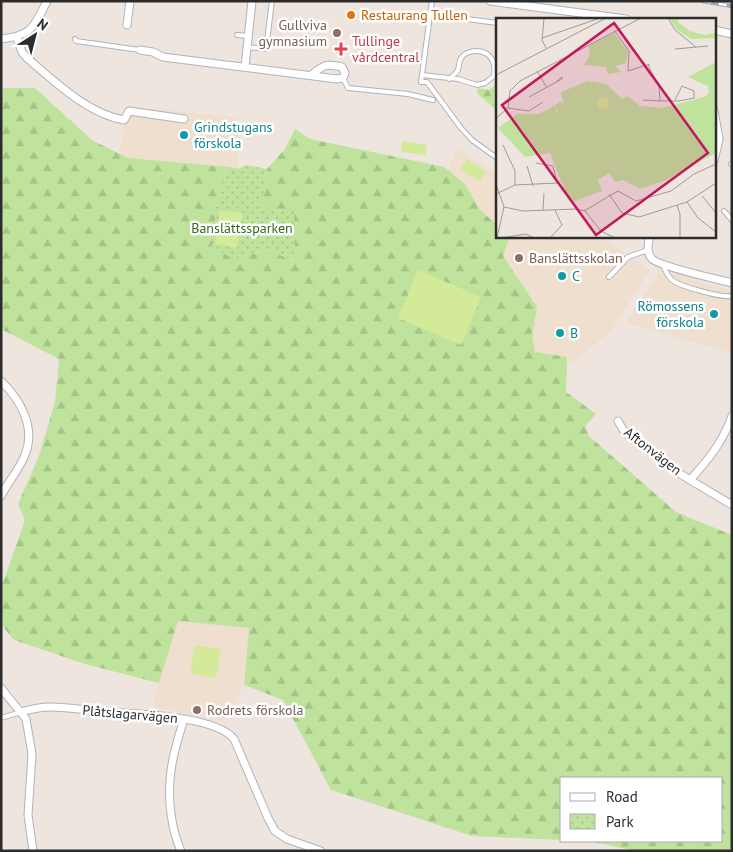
<svg xmlns="http://www.w3.org/2000/svg" width="733" height="852" viewBox="0 0 733 852" font-family="'PT Sans',sans-serif">
<defs>
<pattern id="forest-firs" width="22" height="20" patternUnits="userSpaceOnUse" patternTransform="scale(1.25)"><rect width="22" height="20" fill="#bfe39c"/><path d="M5 1l3.5 6h-7zM16 11l3.5 6h-7z" fill="#a4c387"/></pattern>
<pattern id="park-dots" width="8" height="8" patternUnits="userSpaceOnUse" patternTransform="scale(1.25)"><rect width="8" height="8" fill="#bfe39c"/><path d="M2 2h.1M6 6h.1" fill="none" stroke="#a4c387" stroke-width="1.8" stroke-linecap="round"/></pattern>
</defs>
<rect width="100%" height="100%" fill="#ede5de"/>
<path fill="#eedfce" d="M127,106L238,118V169L128,158L120,154Z
M457,149L497,173V236H599L650,270L612,329L582,356L562,366L376,325Z
M661,270L732,291V353L626,323Z
M177,621L249,628L244,685L224,722L156,707L154,701Z"/>
<path fill="url(#forest-firs)" d="M497,84V111L478,94L477,88L489,90Z
M1,88H35L92,140L128,158L228,167L216,206L233,259L269,250L294,261L260,207L267,169L285,149L295,129L310,139L444,167L465,184L480,210L497,225V236H510L503,256L537,307L532,335L535,352L567,357L566,392L596,414L585,426L589,436L676,512L732,535V851H636L589,841H574H722V778H562V840L472,836L331,790L283,700L244,685L249,628L178,621L159,683L85,664L14,640L1,624V588L25,520L18,504L39,456L55,402L59,359L1,329Z"/>
<path fill="url(#park-dots)" d="M246,165L267,169L261,207L294,210L295,261L269,250L233,259L212,246L216,206L228,167L238,169Z"/>
<path fill="#d3ea98" d="M402,141L427,145L426,155L401,152Z
M467,159L486,172L480,181L460,169Z
M220,210L243,213L237,248L215,244Z
M418,270L481,297L461,345L398,318Z
M195,645L221,649L216,678L190,673Z"/>
<g fill="none" stroke-linecap="round" stroke-linejoin="round">
<g stroke="#afb3bc" stroke-width="6">
<path id="lane" d="M432,1L421,82H427L461,128L472,140L497,158
M430,14L497,23
M237,35L248,36
M75,39L76,41L140,50
M247,47L266,49L272,1
M422,75L458,79L477,85L485,83L494,76C495,68 495,60 487,54C480,49 467,50 461,58C459,62 459,66 458,70C456,74 452,76 449,79
M343,78L348,88L408,94L433,100
M731,164H732
M724,211L732,220
M663,265C665,270 667,275 671,279C678,286 721,298 732,296
M609,277L628,257L648,250
M1,718L21,712"/>
</g>
<g stroke="#afb3bc" stroke-width="9">
<path id="street" d="M490,1L626,19
M127,25L130,1
M714,30L732,34
M17,38L22,52L27,58C54,81 88,114 124,120L129,111L184,119
M1,39C32,36 34,27 47,1
M140,50L153,52L163,57L337,79L343,78L345,73L342,67C326,63 324,65 311,75
M245,67L252,1
M714,110L719,139L714,161
M650,236C648,243 646,253 652,259C661,267 717,279 732,283
M1,381C21,400 36,428 25,455C19,470 8,482 1,496
M732,416C723,442 708,460 690,480L732,505
M618,421L625,433L671,468L690,480
M1,688L26,719L32,754L28,815L33,851
M21,712C31,709 40,707 51,707C70,707 90,711 109,712C138,714 216,716 234,739L268,818L275,831L287,839L321,851
M181,851C172,831 168,803 170,781C171,760 178,739 184,719"/>
</g>
<use href="#lane" stroke="#fff" stroke-width="4"/>
<use href="#street" stroke="#fff" stroke-width="7"/>
<g stroke="#a1a7b6" stroke-width="4.5">
<path id="rail" d="M703,1L732,6"/>
</g>
<use href="#rail" stroke="#fff" stroke-width="2.5" stroke-dasharray="8" stroke-linecap="butt"/>
</g>
<circle fill="#e8710a" stroke="#fff" stroke-width="2" cx="351" cy="15" r="5"/>
<g fill="#8d6e63" stroke="#fff" stroke-width="2">
<circle cx="337" cy="33" r="5"/>
<circle cx="519" cy="258" r="5"/>
<circle cx="197" cy="710" r="5"/>
</g>
<path fill="#e0444e" stroke="#fff" stroke-width="2" d="M338.5 41.5h5v5h5v5h-5v5h-5v-5h-5v-5h5z"/>
<g fill="#0f9aa8" stroke="#fff" stroke-width="2">
<circle cx="184" cy="135" r="5"/>
<circle cx="562" cy="276" r="5"/>
<circle cx="714" cy="314" r="5"/>
<circle cx="560" cy="333" r="5"/>
</g>
<g text-anchor="middle" stroke-width="5" stroke-linejoin="round" paint-order="stroke">
<g font-size="14" fill="#c56008" stroke="#fff" text-anchor="start">
<text x="361" y="20">Restaurang Tullen</text>
</g>
<g font-size="14" fill="#785e54" stroke="#fff" text-anchor="start">
<text x="327" y="30" text-anchor="end">Gullviva<tspan x="327" dy="16">gymnasium</tspan></text>
<text x="529" y="263">Banslättsskolan</text>
<text x="207" y="715">Rodrets förskola</text>
</g>
<g font-size="14" fill="#be3a42" stroke="#fff" text-anchor="start">
<text x="352" y="46">Tullinge<tspan x="352" dy="16">vårdcentral</tspan></text>
</g>
<g font-size="14" fill="#0d838f" stroke="#fff" text-anchor="start">
<text x="194" y="132">Grindstugans<tspan x="194" dy="16">förskola</tspan></text>
<text x="572" y="281">C</text>
<text x="704" y="311" text-anchor="end">Römossens<tspan x="704" dy="16">förskola</tspan></text>
<text x="570" y="338">B</text>
</g>
<g font-size="14" fill="#37691c" stroke="#fff">
<text x="242" y="233">Banslättssparken</text>
</g>
<g font-size="14" fill="#2c2c2c" stroke="#fff">
<text transform="translate(653 451) rotate(38)" y="5">Aftonvägen</text>
<text transform="translate(130 714) rotate(5)" y="5">Plåtslagarvägen</text>
</g>
</g>
<g transform="translate(496 18)">
<rect width="220" height="220" fill="#ede5de"/>
<path d="M173,0H183L182,4L194,13L209,17L220,15V20L196,21L181,12ZM118,15L132,33L130,45L119,48L125,54L112,56L110,49L88,47L94,37L93,28ZM220,44V135L170,162L144,171L127,162L119,164L113,155L102,162L106,173L79,183L72,181L54,135L29,139L2,110L21,96H43L59,87L61,94H79L68,89L65,74L92,63L110,66L126,81L132,78L144,88L166,90L208,79L213,75L212,68L192,59Z" fill="#bfe39c"/>
<path d="M65,83L68,89L74,86L80,94L65,100L59,87Z" fill="#bfe39c"/>
<path d="M101 85a6 6 0 1 1 12 0a6 6 0 1 1-12 0Z" fill="#d3ea98"/>
<path fill="none" stroke="#a09b97" stroke-width="1" d="M48,0L46,22L50,30M172,0L179,12L200,29M118,12L133,33L132,53L154,46M46,20L104,0M179,31L212,28M152,47L163,68L164,83H183L198,80V73L186,68L179,82M41,53L51,70M0,57L110,0M33,79L66,61V59L61,63M147,82L164,83M12,90L14,73L24,63L145,0M12,90L33,93L47,84M0,100L12,90M31,148L37,168M0,166L8,189L1,220M19,167L61,165L57,148L40,145M0,176L19,167V153L7,127M113,176L126,195L143,199L191,184L220,165M206,178L220,195M191,184L202,200L220,214M181,187L184,196V220M8,189L27,193L80,191L89,193L105,213L119,220M47,192L48,175M88,193L122,173L140,183L175,173L198,156L220,146M5,220L30,216L38,220M54,220L66,207L59,192"/>
<path fill="#c2185b" fill-opacity="0.15" stroke="#c2185b" stroke-width="2.5" d="M118,5L212,135L100,217L6,87Z"/>
<rect width="220" height="220" fill="none" stroke="#2c2c2c" stroke-width="2.5"/>
</g>
<rect width="733" height="852" fill="none" stroke="#2c2c2c" stroke-width="5"/>
<rect x="560" y="777" width="162" height="65" fill="#ffffff" stroke="#ababab"/>
<rect x="570" y="793" width="25" height="8" fill="#ffffff" stroke="#ababab"/>
<text x="606" y="802" font-size="15" fill="#2c2c2c">Road</text>
<rect x="570" y="814" width="25" height="15" fill="url(#park-dots)" stroke="#ababab"/>
<text x="606" y="827" font-size="15" fill="#2c2c2c">Park</text>
<g transform="translate(35 35) rotate(36)" stroke="#ffffff" stroke-width="4" paint-order="stroke">
<path d="M0-4L9 19L0 12L-9 19Z" fill="#2c2c2c"/>
<text y="-8" font-size="14" font-weight="bold" text-anchor="middle" fill="#2c2c2c">N</text>
</g>
</svg>
